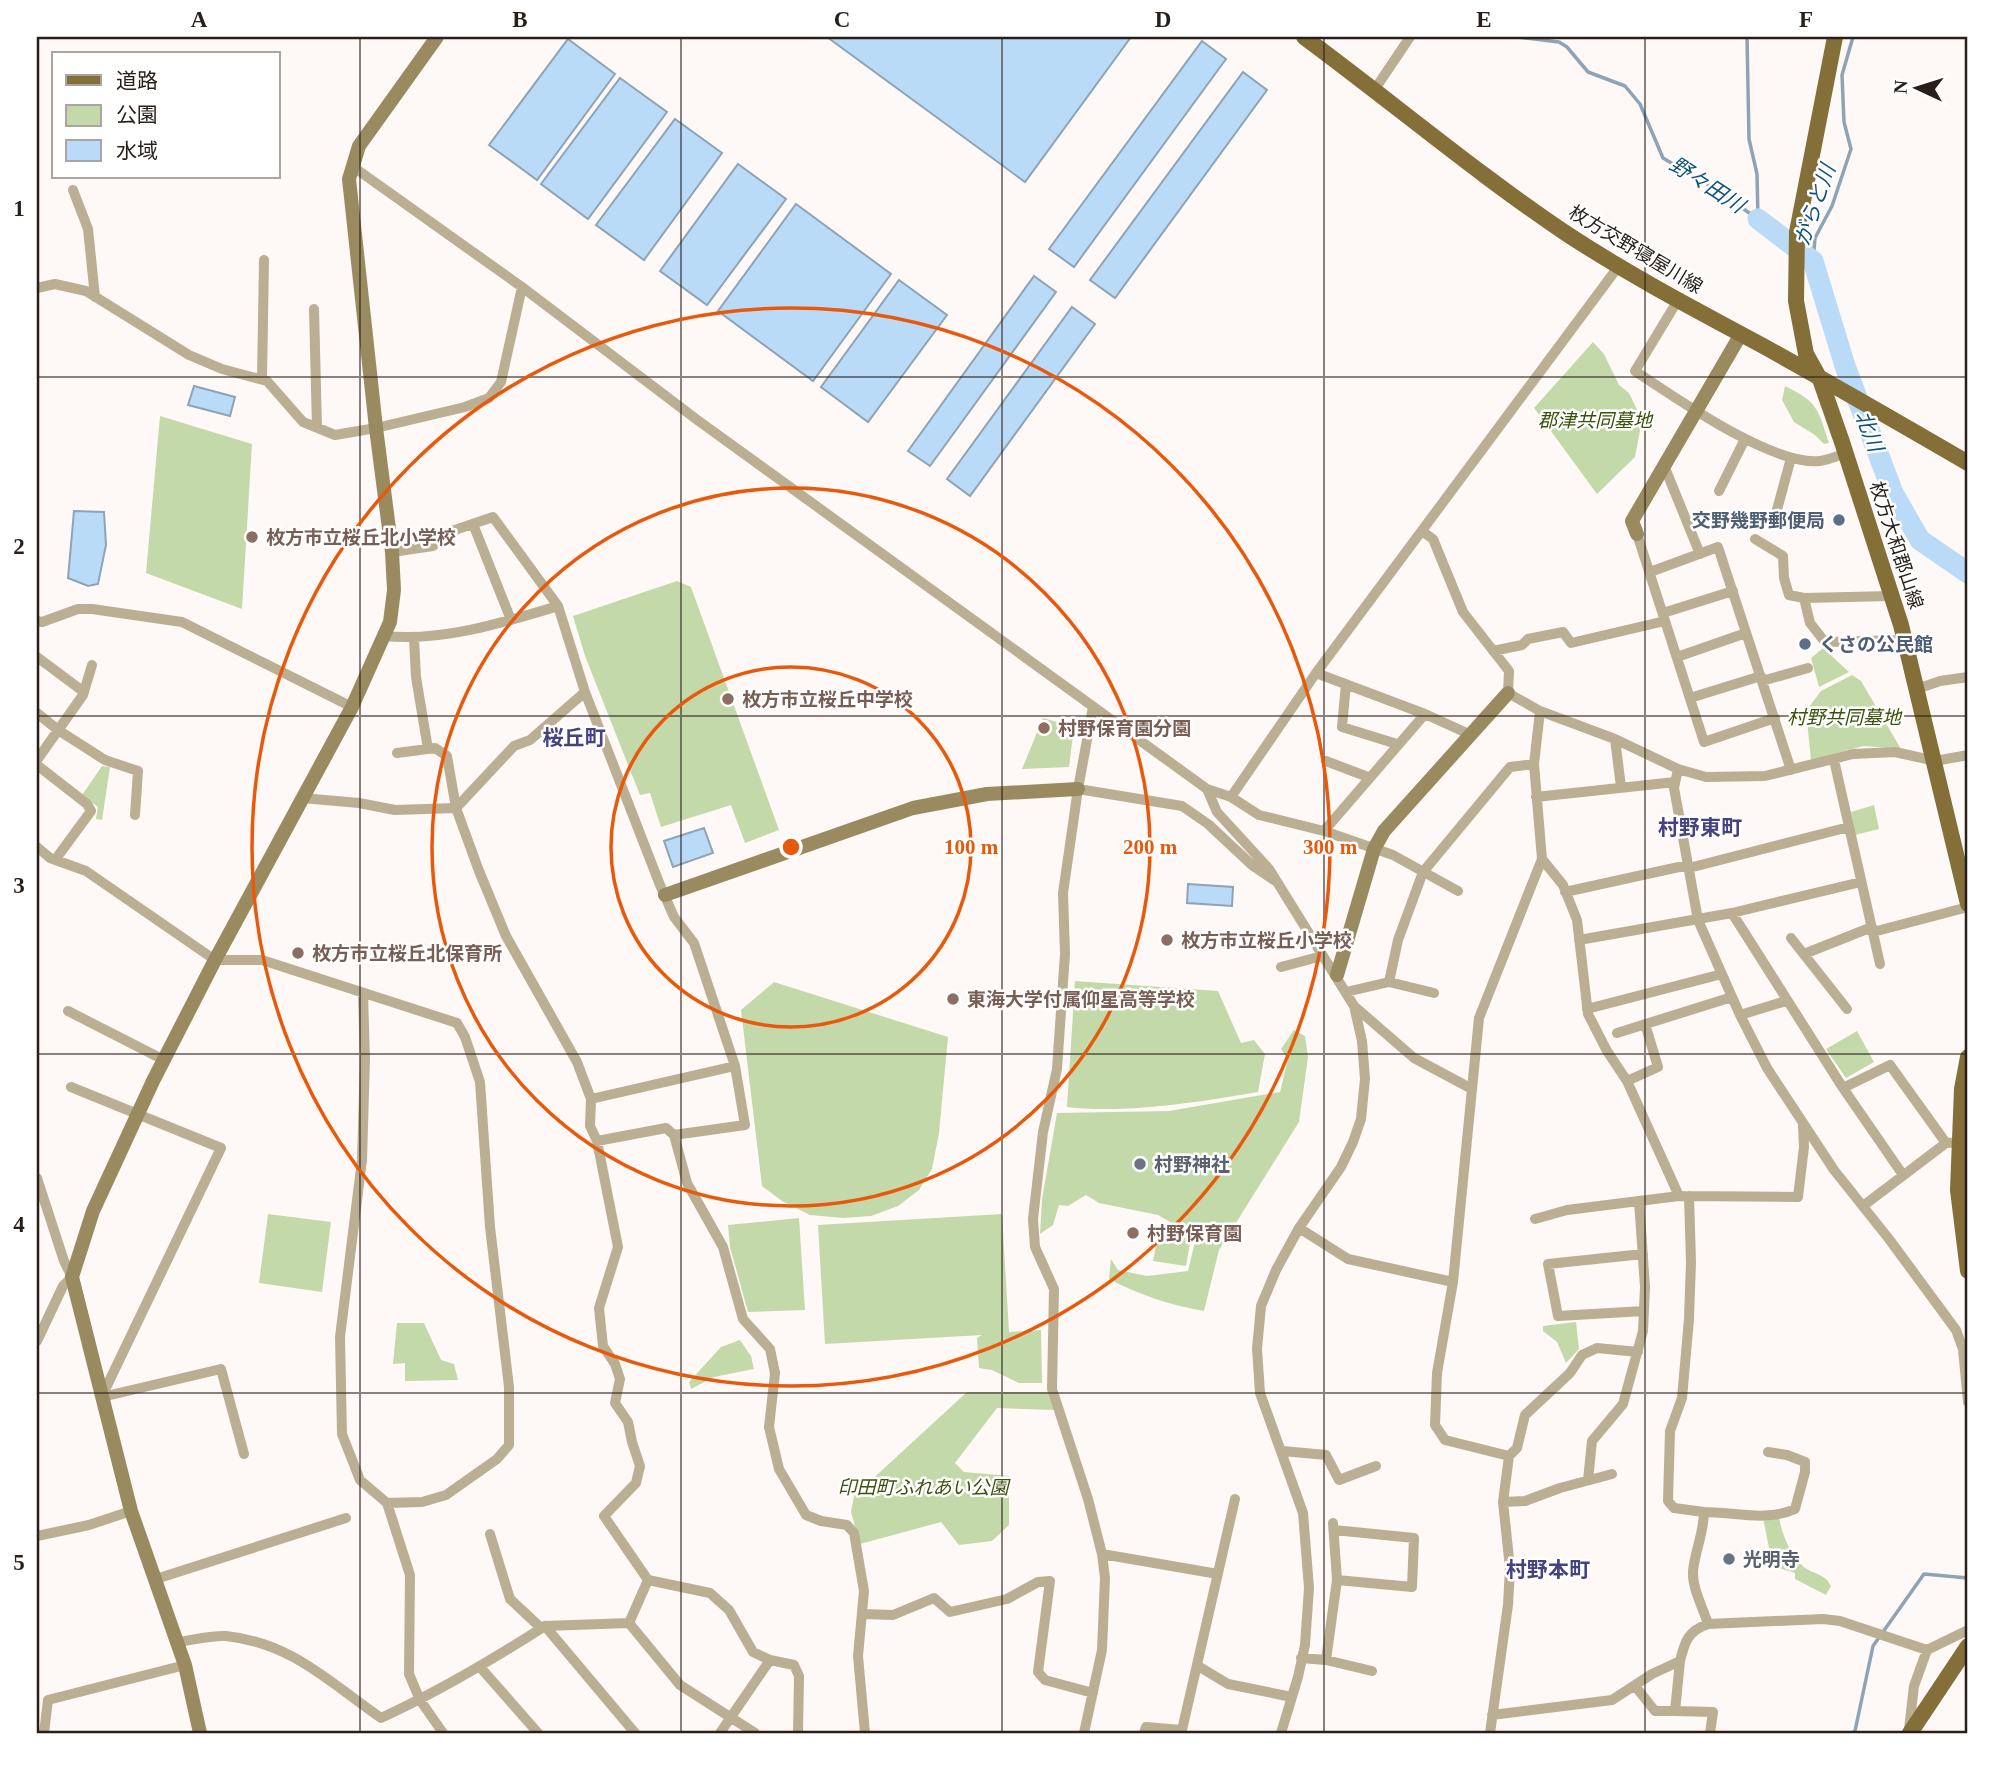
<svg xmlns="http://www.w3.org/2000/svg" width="2005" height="1770" viewBox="0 0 2005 1770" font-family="'Times New Roman','Noto Sans JP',serif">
<rect width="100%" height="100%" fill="#fef9f6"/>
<path fill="#c4d9aa" d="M1593,342L1604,354L1619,385L1629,393L1642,420L1635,457L1597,494L1534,408Z
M1785,386C1818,402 1818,409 1829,443L1824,444L1815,435L1794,422L1782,400Z
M160,416L252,444L242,609L146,573Z
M677,581L691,587L779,830L745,843L731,805L661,827L650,793L640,795L585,656L573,616Z
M1823,648L1849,672L1819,687L1811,658Z
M1852,675L1861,681L1901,749L1864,746L1811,760L1806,711L1821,691Z
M1043,718L1074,727L1069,767L1022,769Z
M102,766L110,767L102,820L96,819L98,807L82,795Z
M1874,805L1879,829L1855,835L1851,812Z
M1075,981L1218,991L1241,1043L1254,1040L1265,1054L1258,1092C1200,1102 1124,1114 1067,1107Z
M774,982L948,1037L939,1133L932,1169L919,1190L898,1206L871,1216L843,1218L810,1215L782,1201L762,1186L741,1010Z
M1294,1030L1305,1036L1308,1057L1299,1122L1219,1250L1204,1311C1169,1305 1140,1295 1109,1279L1111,1259L1118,1270L1147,1276L1188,1271L1196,1237L1158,1215L1099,1203L1086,1195L1068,1206L1059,1205L1053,1225L1040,1234L1042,1199L1057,1113L1169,1111L1280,1092L1288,1059L1281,1049Z
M1857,1031L1874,1062L1846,1078L1826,1049Z
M268,1214L331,1222L322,1292L259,1283Z
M1002,1214L1009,1332L1041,1330L1042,1383H1019L992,1370L979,1368L977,1338L982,1335L825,1344L818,1225Z
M799,1218L805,1310L748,1312L730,1247L728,1225Z
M1160,1224L1191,1237L1186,1266L1153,1261Z
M1576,1322L1579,1349L1566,1363L1557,1342L1543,1331V1326Z
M397,1323H424L441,1360L454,1364L458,1380L405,1381V1363L393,1364Z
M740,1340L751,1356L754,1369L714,1377L691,1389L689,1382L721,1347Z
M967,1392H1048L1054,1410L997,1408L955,1463L964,1472L1009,1476V1525L992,1541L959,1545L941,1522L860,1544L851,1512L854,1496Z
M1779,1517C1781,1532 1791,1557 1804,1567C1814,1575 1825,1573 1831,1586L1826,1595L1795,1579V1573L1769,1565V1548L1763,1518Z"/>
<path fill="#b9dbf8" stroke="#8ea3b5" stroke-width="2" d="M827,37H1131L1025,182Z
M568,39L615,74L537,180L489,145Z
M1202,41L1226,59L1074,267L1049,249Z
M1243,72L1267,90L1115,298L1090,280Z
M620,78L667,112L588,219L541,184Z
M675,119L722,153L644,260L596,225Z
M738,164L786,199L707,305L660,271Z
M796,204L891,274L813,381L718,311Z
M1034,276L1056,292L930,466L908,451Z
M899,280L947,315L868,422L821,387Z
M1072,307L1095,324L970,496L947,479Z
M194,386L235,397L230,416L188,405Z
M74,511L104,512L106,545L98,584L88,586L68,578Z
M704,828L713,853L673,867L664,841Z
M1188,884L1233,887L1232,906L1187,903Z"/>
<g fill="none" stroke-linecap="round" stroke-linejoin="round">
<path stroke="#8ea3b5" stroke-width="3.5" d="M1517,37L1559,42L1567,47L1588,72L1625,86L1640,104L1663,158L1712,187L1758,219
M1747,37L1749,139L1757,174L1758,219
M1813,261L1815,238L1832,206L1851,149L1844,122L1842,75L1853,37
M1967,1318L1968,1330
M1852,1733L1855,1731L1873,1646L1924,1574L1968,1578"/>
<path stroke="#b9dbf8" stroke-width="21" d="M1758,219L1813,261L1845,366L1893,493L1920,540L1968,573"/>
<path stroke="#baaf93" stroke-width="10" d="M1375,89L1410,37
M352,166L522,287L696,419L1207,789L1231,797L1259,815L1324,831L1393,855L1458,891
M73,190L88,229L95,297
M37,288L55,284L86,291L189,355L222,369L267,381L303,422L335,435L376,428L465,407L489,398L501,382L522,287
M1678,300L1635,371C1676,398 1772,466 1820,461C1828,460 1838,456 1846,453
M314,309L317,428
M262,379L264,260
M1665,468L1700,554
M1719,491L1745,439
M1775,517L1791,458
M473,524L511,620
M1423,532L1433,539L1463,612L1509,671L1508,693L1540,711L1615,739L1678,769L1706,777L1765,776L1853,754L1895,752L1935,761L1968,755
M1637,534L1704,742L1775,718
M1755,539L1783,556L1784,578L1789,595L1804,598
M392,552L433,546L449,532L493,517L558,606L585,692L660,885L674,917L694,943L735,1066L745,1125L674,1135
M1650,572L1718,547L1791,770
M1892,596L1804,598L1810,623L1825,642L1904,640
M1663,613L1733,591
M37,621L42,622L78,609H92L182,622L352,707
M384,636C442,642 502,623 558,606
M414,639L416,677L428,749
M1493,651L1522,645L1528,639L1563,632L1571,643L1665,621
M37,657L84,692
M1677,657L1746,633
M1316,673L1425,714L1469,734
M1762,681L1808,668
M1346,684L1342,727L1397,744
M1917,689L1940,681L1968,677
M1690,698L1761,676
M37,713L58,730L105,760L138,771L135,815
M1615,739L1621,787
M397,753L435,748L447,756L456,808
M37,760L83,695L92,665
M1834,760L1880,964
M1326,761L1368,777
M37,765L87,804L91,811L55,860
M1678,769L1674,788L1698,920L1740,1015L1767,1068L1834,1170L1889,1239L1956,1330L1963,1349L1968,1402
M1078,789L1182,806L1208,824L1252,865L1274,880
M1207,789L1217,812L1269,869L1354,1006L1362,1041L1365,1079L1361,1119L1353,1142L1341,1167L1299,1228L1276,1270L1261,1306L1257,1349L1260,1393L1303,1513L1309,1588L1305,1645L1298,1677L1281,1733
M1231,797L1316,673L1618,267
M1536,797L1675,782
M302,798L359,803L395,810L456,808L479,871L506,936L577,1062L591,1099L590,1126L597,1141L666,1128L674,1135L687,1183L723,1247L743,1319L770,1349L775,1373L769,1427L779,1469L806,1515L821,1521L847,1525L854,1533L864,1591L858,1656L865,1733
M456,808L514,746L530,740L585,692
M1324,831L1425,714
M37,847L50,858L86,871L215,960H262L457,1023L465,1037L480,1082L490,1227L509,1387V1445L497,1459L446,1495L422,1502L387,1503
M1542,859L1563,885L1577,920L1588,1014L1607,1051L1627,1081L1679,1196
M1689,868L1849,827
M1565,892L1688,865
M1732,913L1843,1088L1903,1175
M1873,932L1968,907
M1791,938L1847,1009
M1579,940L1732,913L1861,882
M1804,954L1872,927
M1281,967L1322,956
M1389,982L1434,993
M1346,992L1389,982L1398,940L1423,872L1510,767L1534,764
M363,994L365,1059L362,1160L340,1337L342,1434L360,1480L387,1503L410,1575L409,1674L420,1700L443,1733
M1354,1006L1414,1058L1472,1089
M1587,1009L1722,974
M68,1011L164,1060
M1740,1015L1786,1001
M1617,1033L1732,997
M1627,1081L1658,1067L1645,1024
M71,1087L221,1148L102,1396
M1843,1088L1890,1065L1946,1143
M591,1099L735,1066
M597,1141L618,1247L599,1308L603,1346L615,1364L620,1379L615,1403L628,1422L632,1442L640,1466L636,1483L604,1516L648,1580L629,1623
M37,1178L64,1261L72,1277L63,1286L37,1341
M1689,1196L1691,1262L1689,1319L1682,1398L1670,1431L1668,1501L1674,1508L1704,1512C1704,1532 1695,1551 1693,1571C1692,1588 1703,1608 1708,1624
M1863,1206L1946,1143L1968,1142
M1535,1219L1567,1210L1639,1201
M1299,1228L1348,1259L1453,1282
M1643,1254L1548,1264L1558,1316L1644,1311
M102,1397L221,1369L244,1454
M1283,1451L1326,1455L1339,1480L1376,1466
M1509,1456L1445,1440L1435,1425L1437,1373L1453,1282L1479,1018L1542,859L1534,764L1540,711
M1588,1480L1592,1441L1623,1404L1643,1331L1645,1287L1639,1201L1679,1196L1798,1197L1804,1147L1803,1126
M1503,1502L1525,1501L1560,1488L1612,1474
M1704,1512C1734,1512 1767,1522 1795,1509L1805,1472V1462L1787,1455L1768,1452
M1334,1530L1414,1538L1412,1587L1337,1580
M490,1534L510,1599L541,1628
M37,1536L89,1525L131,1511
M1102,1554L1218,1574
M156,1579L346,1518
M648,1580L710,1593L729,1610L753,1652L770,1660L794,1665L799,1676L798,1733
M863,1614L893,1615L934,1598L950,1612L1007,1599L1038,1582L1050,1581L1038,1672L1045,1680L1093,1693
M545,1626L629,1623L680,1685L755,1733
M178,1642C193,1640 211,1635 226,1636C292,1643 329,1682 381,1718C438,1692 492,1660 545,1626L635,1733
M1301,1658L1326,1660L1372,1671
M1326,1660L1337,1580L1333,1523
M1680,1661L1675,1711L1713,1712L1710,1733
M1198,1666L1228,1684L1292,1697
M480,1667L538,1733
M1635,1686L1655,1711H1675
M1492,1715L1612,1700L1652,1674L1680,1661C1685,1641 1688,1631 1708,1624L1823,1619L1840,1621L1927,1650L1968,1630
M1909,1729L1914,1686L1927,1650
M44,1733L48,1700L185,1665
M720,1733L770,1660
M1084,1733L1102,1650L1105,1578L1102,1554L1088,1499L1052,1389L1054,1289L1035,1247L1033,1219L1043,1132L1057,1069L1065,954L1063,893L1078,789L1093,707
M1144,1733L1146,1727L1182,1730L1235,1499
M1490,1733L1508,1605L1510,1568L1503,1502L1509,1456L1517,1448L1525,1415L1570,1373L1582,1355L1597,1348L1638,1352"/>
<path stroke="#9a8a60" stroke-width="14" d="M1637,534L1632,521L1741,334
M665,895L913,808L987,794L1078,789
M1337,975L1374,849L1384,831L1508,693
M200,1733L185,1665L131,1511L72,1277L93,1211L153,1081L215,960L352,707L390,622L394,590L392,552L376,428L349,179L359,146L437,37"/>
<path stroke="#846f39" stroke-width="16" d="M1304,37C1392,102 1476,173 1567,234C1631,276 1698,311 1765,347C1833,385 1901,424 1968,463
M1835,37L1797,232L1796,301L1806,354L1820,379L1842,442L1901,625L1968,904
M1968,1057L1962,1089L1958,1190L1968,1271
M1910,1733L1968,1646"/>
</g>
<path fill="none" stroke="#291f1a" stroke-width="2" stroke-opacity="0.55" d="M360,37V1733M681,37V1733M1002,37V1733M1324,37V1733M1645,37V1733M37,377H1968M37,716H1968M37,1054H1968M37,1393H1968"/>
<g fill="none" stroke="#e8590c" stroke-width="3.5">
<circle cx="791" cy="847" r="180"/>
<circle cx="791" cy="847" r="359"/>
<circle cx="791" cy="847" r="539"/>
</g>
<g fill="#5c6f8a" stroke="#fff" stroke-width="2.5">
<circle cx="1839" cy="520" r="7"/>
<circle cx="1805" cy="644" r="7"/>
</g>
<g fill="#8d6e63" stroke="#fff" stroke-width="2.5">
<circle cx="252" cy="537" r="7"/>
<circle cx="728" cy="699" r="7"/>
<circle cx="1044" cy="728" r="7"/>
<circle cx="1167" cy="940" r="7"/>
<circle cx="298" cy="953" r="7"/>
<circle cx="953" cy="999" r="7"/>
<circle cx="1133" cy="1233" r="7"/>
</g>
<g fill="#6b7280" stroke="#fff" stroke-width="2.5">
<circle cx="1140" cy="1164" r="7"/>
<circle cx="1729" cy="1559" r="7"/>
</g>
<g text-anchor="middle" stroke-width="5" stroke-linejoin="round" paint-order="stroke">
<g font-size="19" fill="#291f1a" stroke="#fff">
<text transform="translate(1636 249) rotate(31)" y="7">枚方交野寝屋川線</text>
<text transform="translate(1897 545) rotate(72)" y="7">枚方大和郡山線</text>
</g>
<g font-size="19" font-style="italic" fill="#39510b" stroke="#fff">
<text x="1595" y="427">郡津共同墓地</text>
<text x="1844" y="724">村野共同墓地</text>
<text x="923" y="1494">印田町ふれあい公園</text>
</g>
<g font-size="19" font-weight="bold" fill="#4e5e75" stroke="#fff" text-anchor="end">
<text x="1825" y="527">交野幾野郵便局</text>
<text x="1819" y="651" text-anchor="start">くさの公民館</text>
</g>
<g font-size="19" font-weight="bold" fill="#785e54" stroke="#fff" text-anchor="start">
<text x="266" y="544">枚方市立桜丘北小学校</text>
<text x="742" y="706">枚方市立桜丘中学校</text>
<text x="1058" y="735">村野保育園分園</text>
<text x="1181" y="947">枚方市立桜丘小学校</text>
<text x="312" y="960">枚方市立桜丘北保育所</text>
<text x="967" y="1006">東海大学付属仰星高等学校</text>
<text x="1147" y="1240">村野保育園</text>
</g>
<g font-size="19" font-weight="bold" fill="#5b616d" stroke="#fff" text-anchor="start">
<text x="1154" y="1171">村野神社</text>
<text x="1743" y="1566">光明寺</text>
</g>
<g font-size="21" font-style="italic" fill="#10527e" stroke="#fff">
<text transform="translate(1707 185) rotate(33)" y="7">野々田川</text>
<text transform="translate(1815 205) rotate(-71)" y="7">がらと川</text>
<text transform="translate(1869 431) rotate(69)" y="7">北川</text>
</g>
<g font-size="21" font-weight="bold" fill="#444380" stroke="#fff">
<text x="574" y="745">桜丘町</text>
<text x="1700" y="835">村野東町</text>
<text x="1548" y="1577">村野本町</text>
</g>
</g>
<circle cx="791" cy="847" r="10" fill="#e8590c" stroke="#fff" stroke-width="3.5"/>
<g font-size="21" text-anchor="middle" font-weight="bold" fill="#e8590c" stroke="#fff" stroke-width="5" stroke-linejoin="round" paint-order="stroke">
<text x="971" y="854">100 m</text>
<text x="1150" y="854">200 m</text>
<text x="1330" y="854">300 m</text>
</g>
<rect width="2005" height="1770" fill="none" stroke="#ffffff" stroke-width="77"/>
<rect x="52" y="52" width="228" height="126" fill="#ffffff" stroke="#a9a5a3" stroke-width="2"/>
<rect x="66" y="75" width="35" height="10" fill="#846f39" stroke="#a9a5a3" stroke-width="2"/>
<text x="116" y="88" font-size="21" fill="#291f1a">道路</text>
<rect x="66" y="105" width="35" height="21" fill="#c4d9aa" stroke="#a9a5a3" stroke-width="2"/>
<text x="116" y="122" font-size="21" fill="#291f1a">公園</text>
<rect x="66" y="140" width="35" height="21" fill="#b9dbf8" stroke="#a9a5a3" stroke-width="2"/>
<text x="116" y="158" font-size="21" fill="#291f1a">水域</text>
<g transform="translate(1917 88) rotate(274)" stroke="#ffffff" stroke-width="5" paint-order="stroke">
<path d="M0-5L12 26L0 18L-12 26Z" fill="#291f1a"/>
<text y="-10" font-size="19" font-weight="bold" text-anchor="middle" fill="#291f1a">N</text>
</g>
<rect x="38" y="38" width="1928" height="1694" fill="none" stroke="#291f1a" stroke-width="2.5"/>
<g font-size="23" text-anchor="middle" font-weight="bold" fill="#291f1a">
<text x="199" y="27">A</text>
<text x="520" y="27">B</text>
<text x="842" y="27">C</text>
<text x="1163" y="27">D</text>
<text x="1484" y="27">E</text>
<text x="1806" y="27">F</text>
<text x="19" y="216">1</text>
<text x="19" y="554">2</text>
<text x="19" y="893">3</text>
<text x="19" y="1232">4</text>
<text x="19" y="1570">5</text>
</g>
</svg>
